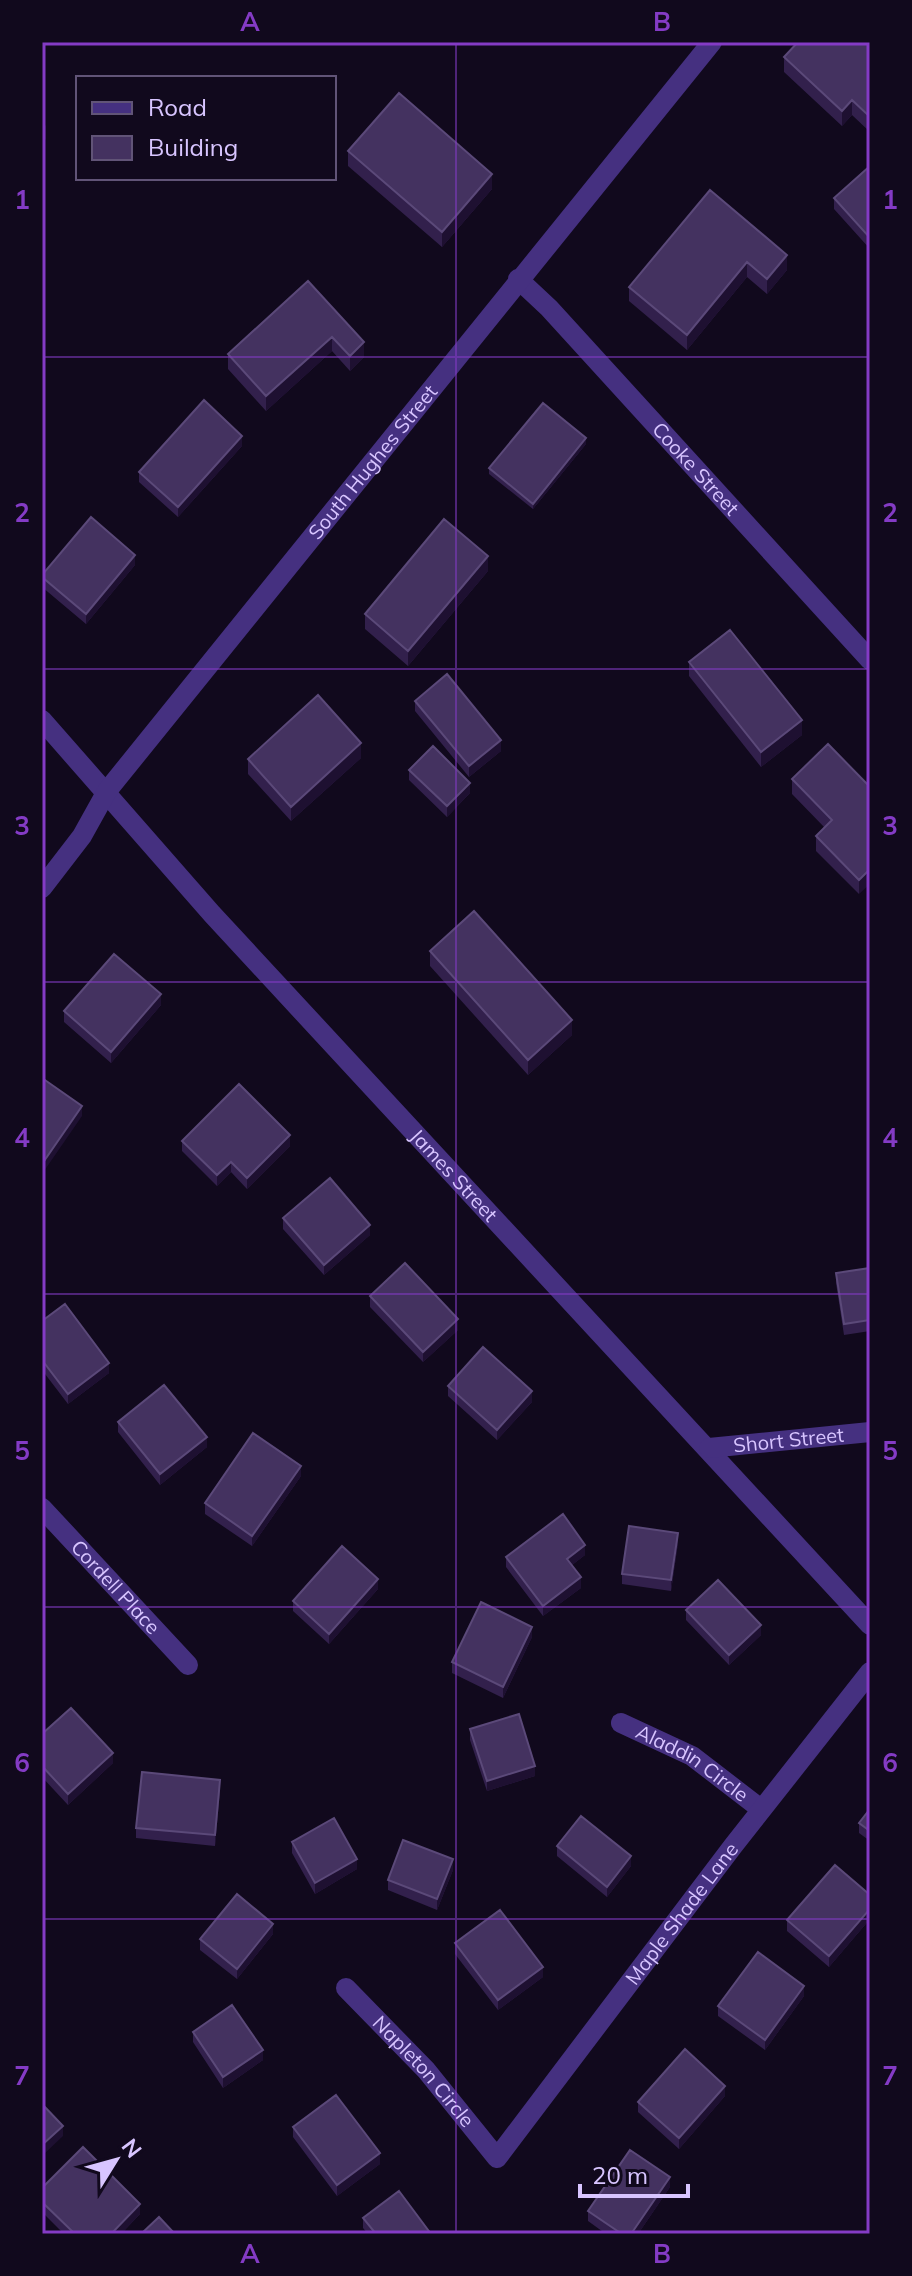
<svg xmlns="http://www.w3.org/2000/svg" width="912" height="2276" viewBox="0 0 912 2276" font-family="Mulish,sans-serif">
<rect width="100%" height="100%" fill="#11091d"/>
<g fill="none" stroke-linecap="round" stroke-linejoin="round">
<g stroke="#453080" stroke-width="20">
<path id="s1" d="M518,279L549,308L870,660"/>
<path id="s2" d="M42,720L212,914L870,1625"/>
<path id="s3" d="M709,1448L870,1432"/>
<path id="s4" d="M42,1508L188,1665"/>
<path id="s5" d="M621,1723L692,1756L761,1809"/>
<path id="s6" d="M346,1988L426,2070L497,2158L733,1846L870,1672"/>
</g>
<path stroke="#453080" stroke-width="20" id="s7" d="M42,888L82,836L107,791L712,42"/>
</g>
<path fill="#32204c" d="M870,42V132L852,115L842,126L784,72V57Z
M348,151L492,189L442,247L348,166Z
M870,166V249L834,209V198Z
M710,190L787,270L767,294L747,277L687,350L629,301V287Z
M308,281L364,357L350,371L332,351L266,411L228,369V354Z
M586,444L533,509L489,474V468Z
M242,446L178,517L139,482V472Z
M135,565L86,624L42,587V575Z
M488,571L408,666L365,629V614Z
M689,662L802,735L761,767L689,676Z
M415,701L501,751L469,777L415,711Z
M361,758L291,821L248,774V759Z
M409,770L470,793L447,817L409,780Z
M792,779L870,787L859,894L816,851V836L825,828L792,794Z
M430,951L572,1035L528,1075L430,966Z
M161,1005L111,1063L64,1022V1011Z
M182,1141L290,1146L247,1189L231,1172L217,1186L182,1151Z
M283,1218L370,1235L324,1275L283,1229Z
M870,1268V1331L844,1335L836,1283V1273Z
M370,1296L458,1330L423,1362L370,1307Z
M42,1321L109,1373L68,1404L42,1370Z
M448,1386L532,1402L497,1440L448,1396Z
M118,1422L207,1447L160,1485L118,1432Z
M301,1476L252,1546L205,1514V1503Z
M678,1543L671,1591L622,1584V1574Z
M585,1555L572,1565L581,1588L543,1616L506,1567V1557Z
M378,1589L329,1644L293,1611V1601Z
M686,1610L761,1635L729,1665L686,1620Z
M532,1637L503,1698L452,1673V1662Z
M470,1729L535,1776L487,1791L470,1740Z
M42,1734L113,1763L68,1805L42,1777Z
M220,1790L215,1846L136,1838V1828Z
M870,1809V1841L859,1833V1823Z
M292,1842L357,1869L315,1894L292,1853Z
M557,1846L631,1866L607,1897L557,1856Z
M453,1870L437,1910L388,1890V1880Z
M870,1895V1919L829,1967L787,1931V1920Z
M273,1934L237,1979L200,1950V1939Z
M455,1943L543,1977L498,2010L455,1954Z
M804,1996L765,2050L718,2016V2006Z
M193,2032L263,2060L223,2088L193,2042Z
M725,2096L679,2149L638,2112V2102Z
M293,2127L380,2164L337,2196L293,2137Z
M670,2187L638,2234H606L588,2221V2211Z
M42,2188L140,2214L121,2234H64L42,2212Z
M363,2218L431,2234H368L363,2228Z"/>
<path fill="#1e1031" d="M852,100V115L842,126V111Z
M46,125V139L42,144V129Z
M492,174V189L442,247V232Z
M787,255V270L767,294V279Z
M747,262V277L687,350V335Z
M332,337V351L266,411V396Z
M364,342V357L350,371V356Z
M242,436V446L178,517V507Z
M586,438V444L533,509V504Z
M135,555V565L86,624V614Z
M488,556V571L408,666V651Z
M802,720V735L761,767V752Z
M501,740V751L469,777V766Z
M361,743V758L291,821V807Z
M470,783V793L447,817V806Z
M870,869V884L859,894V880Z
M161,994V1005L111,1063V1052Z
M572,1020V1035L528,1075V1060Z
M82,1106V1116L42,1174V1164Z
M290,1135V1146L247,1189V1178Z
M231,1162V1172L217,1186V1175Z
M370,1225V1235L324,1275V1265Z
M458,1319V1330L423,1362V1352Z
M109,1363V1373L68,1404V1394Z
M532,1391V1402L497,1440V1430Z
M207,1437V1447L160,1485V1474Z
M301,1466V1476L252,1546V1536Z
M678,1533V1543L671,1591V1580Z
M585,1545V1555L567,1569V1559Z
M581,1577V1588L543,1616V1606Z
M378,1579V1589L329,1644V1634Z
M761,1625V1635L729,1665V1655Z
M532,1627V1637L503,1698V1687Z
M113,1753V1763L68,1805V1794Z
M535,1766V1776L487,1791V1781Z
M220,1780V1790L215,1846V1835Z
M631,1856V1866L607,1897V1887Z
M357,1859V1869L315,1894V1883Z
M453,1859V1870L437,1910V1899Z
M870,1909V1919L829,1967V1956Z
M273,1924V1934L237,1979V1969Z
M543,1967V1977L498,2010V2000Z
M804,1986V1996L765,2050V2040Z
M263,2050V2060L223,2088V2077Z
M725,2086V2096L679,2149V2138Z
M63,2126V2136L42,2156V2145Z
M380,2153V2164L337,2196V2185Z
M670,2177V2187L638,2234H631Z
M140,2204V2214L121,2234H111Z"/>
<path fill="#443260" stroke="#5b4979" stroke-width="2" d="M798,42H870V117L852,100L842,111L784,57Z
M399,93L492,174L442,232L348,151Z
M870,166V238L834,198Z
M710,190L787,255L767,279L747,262L687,335L629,287Z
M308,281L364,342L350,356L332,337L266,396L228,354Z
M204,400L242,436L178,507L139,472Z
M543,403L586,438L533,504L489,468Z
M91,517L135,555L86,614L42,577V575Z
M444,519L488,556L408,651L365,614Z
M730,630L802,720L761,752L689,662Z
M447,674L501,740L469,766L415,701Z
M318,695L361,743L291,807L248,759Z
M828,744L870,787V869L859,880L816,836L832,820L792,779Z
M433,746L470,783L447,806L409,770Z
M474,911L572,1020L528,1060L430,951Z
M114,954L161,994L111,1052L64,1011Z
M42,1078L82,1106L42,1164Z
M239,1084L290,1135L247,1178L231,1162L217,1175L182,1141Z
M330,1178L370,1225L324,1265L283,1218Z
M405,1263L458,1319L423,1352L370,1296Z
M870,1268V1320L844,1324L836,1273Z
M65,1304L109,1363L68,1394L42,1360V1321Z
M483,1347L532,1391L497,1430L448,1386Z
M164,1385L207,1437L160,1474L118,1422Z
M253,1433L301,1466L252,1536L205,1503Z
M563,1514L585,1545L567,1559L581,1577L543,1606L506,1557Z
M629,1526L678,1533L671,1580L622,1574Z
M342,1546L378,1579L329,1634L293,1601Z
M718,1580L761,1625L729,1655L686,1610Z
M481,1602L532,1627L503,1687L452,1662Z
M71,1708L113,1753L68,1794L42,1766V1734Z
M519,1714L535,1766L487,1781L470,1729Z
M142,1772L220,1780L215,1835L136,1828Z
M870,1809V1831L859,1823Z
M581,1816L631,1856L607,1887L557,1846Z
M334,1818L357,1859L315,1883L292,1842Z
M403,1840L453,1859L437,1899L388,1880Z
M835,1865L870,1895V1909L829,1956L787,1920Z
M237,1894L273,1924L237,1969L200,1939Z
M500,1910L543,1967L498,2000L455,1943Z
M758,1952L804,1986L765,2040L718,2006Z
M232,2005L263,2050L223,2077L193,2032Z
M685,2049L725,2086L679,2138L638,2102Z
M336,2095L380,2153L337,2185L293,2127Z
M42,2104L63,2126L42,2145Z
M83,2147L140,2204L111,2234H75L42,2202V2188Z
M630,2150L670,2177L631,2234H622L588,2211Z
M399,2191L431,2234H376L363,2218Z
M159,2217L175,2234H141Z"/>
<path fill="none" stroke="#843bc5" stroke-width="2" stroke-opacity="0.55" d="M456,42V2234M42,357H870M42,669H870M42,982H870M42,1294H870M42,1607H870M42,1919H870"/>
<g text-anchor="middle" stroke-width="7" stroke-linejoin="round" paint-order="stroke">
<g font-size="20" fill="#d8c5ff" stroke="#11091d">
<text dy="7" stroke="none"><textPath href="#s7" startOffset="540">South Hughes Street</textPath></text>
<text dy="7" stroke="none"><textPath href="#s1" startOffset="260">Cooke Street</textPath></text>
<text dy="7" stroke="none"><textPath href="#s2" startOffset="614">James Street</textPath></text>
<text dy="7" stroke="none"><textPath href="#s3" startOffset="80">Short Street</textPath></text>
<text dy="7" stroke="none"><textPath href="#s4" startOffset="108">Cordell Place</textPath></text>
<text dy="7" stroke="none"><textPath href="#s5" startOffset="82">Aladdin Circle</textPath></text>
<text dy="7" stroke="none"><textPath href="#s6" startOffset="534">Maple Shade Lane</textPath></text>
<text dy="7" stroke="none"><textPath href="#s6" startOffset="114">Napleton Circle</textPath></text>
</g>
</g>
<rect width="912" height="2276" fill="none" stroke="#11091d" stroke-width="88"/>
<rect x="76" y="76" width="260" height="104" fill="#11091d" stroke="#615477" stroke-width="2"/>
<rect x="92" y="102" width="40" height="12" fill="#453080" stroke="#615477" stroke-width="2"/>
<text x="148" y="116" font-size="24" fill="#d8c5ff">Road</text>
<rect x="92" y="136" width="40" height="24" fill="#443260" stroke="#615477" stroke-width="2"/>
<text x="148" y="156" font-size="24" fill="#d8c5ff">Building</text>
<g transform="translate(116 2160) rotate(53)" stroke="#11091d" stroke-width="6" paint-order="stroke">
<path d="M0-6L14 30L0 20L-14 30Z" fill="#d8c5ff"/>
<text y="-12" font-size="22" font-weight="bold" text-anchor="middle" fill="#d8c5ff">N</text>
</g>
<path d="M580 2184v12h108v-12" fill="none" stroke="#d8c5ff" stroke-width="4"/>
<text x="592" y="2184" font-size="24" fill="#d8c5ff" stroke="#11091d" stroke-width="6" paint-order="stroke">20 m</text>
<rect x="44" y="44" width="824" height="2188" fill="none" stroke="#843bc5" stroke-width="3"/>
<g font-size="26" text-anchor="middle" font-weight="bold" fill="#843bc5">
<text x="250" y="31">A</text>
<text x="662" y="31">B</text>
<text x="22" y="209">1</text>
<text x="890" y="209">1</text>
<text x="22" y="522">2</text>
<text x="890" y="522">2</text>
<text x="22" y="835">3</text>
<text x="890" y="835">3</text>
<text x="22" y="1147">4</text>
<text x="890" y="1147">4</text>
<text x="22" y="1460">5</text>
<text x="890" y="1460">5</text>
<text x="22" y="1772">6</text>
<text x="890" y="1772">6</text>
<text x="22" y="2085">7</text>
<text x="890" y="2085">7</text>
<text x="250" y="2263">A</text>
<text x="662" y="2263">B</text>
</g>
</svg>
